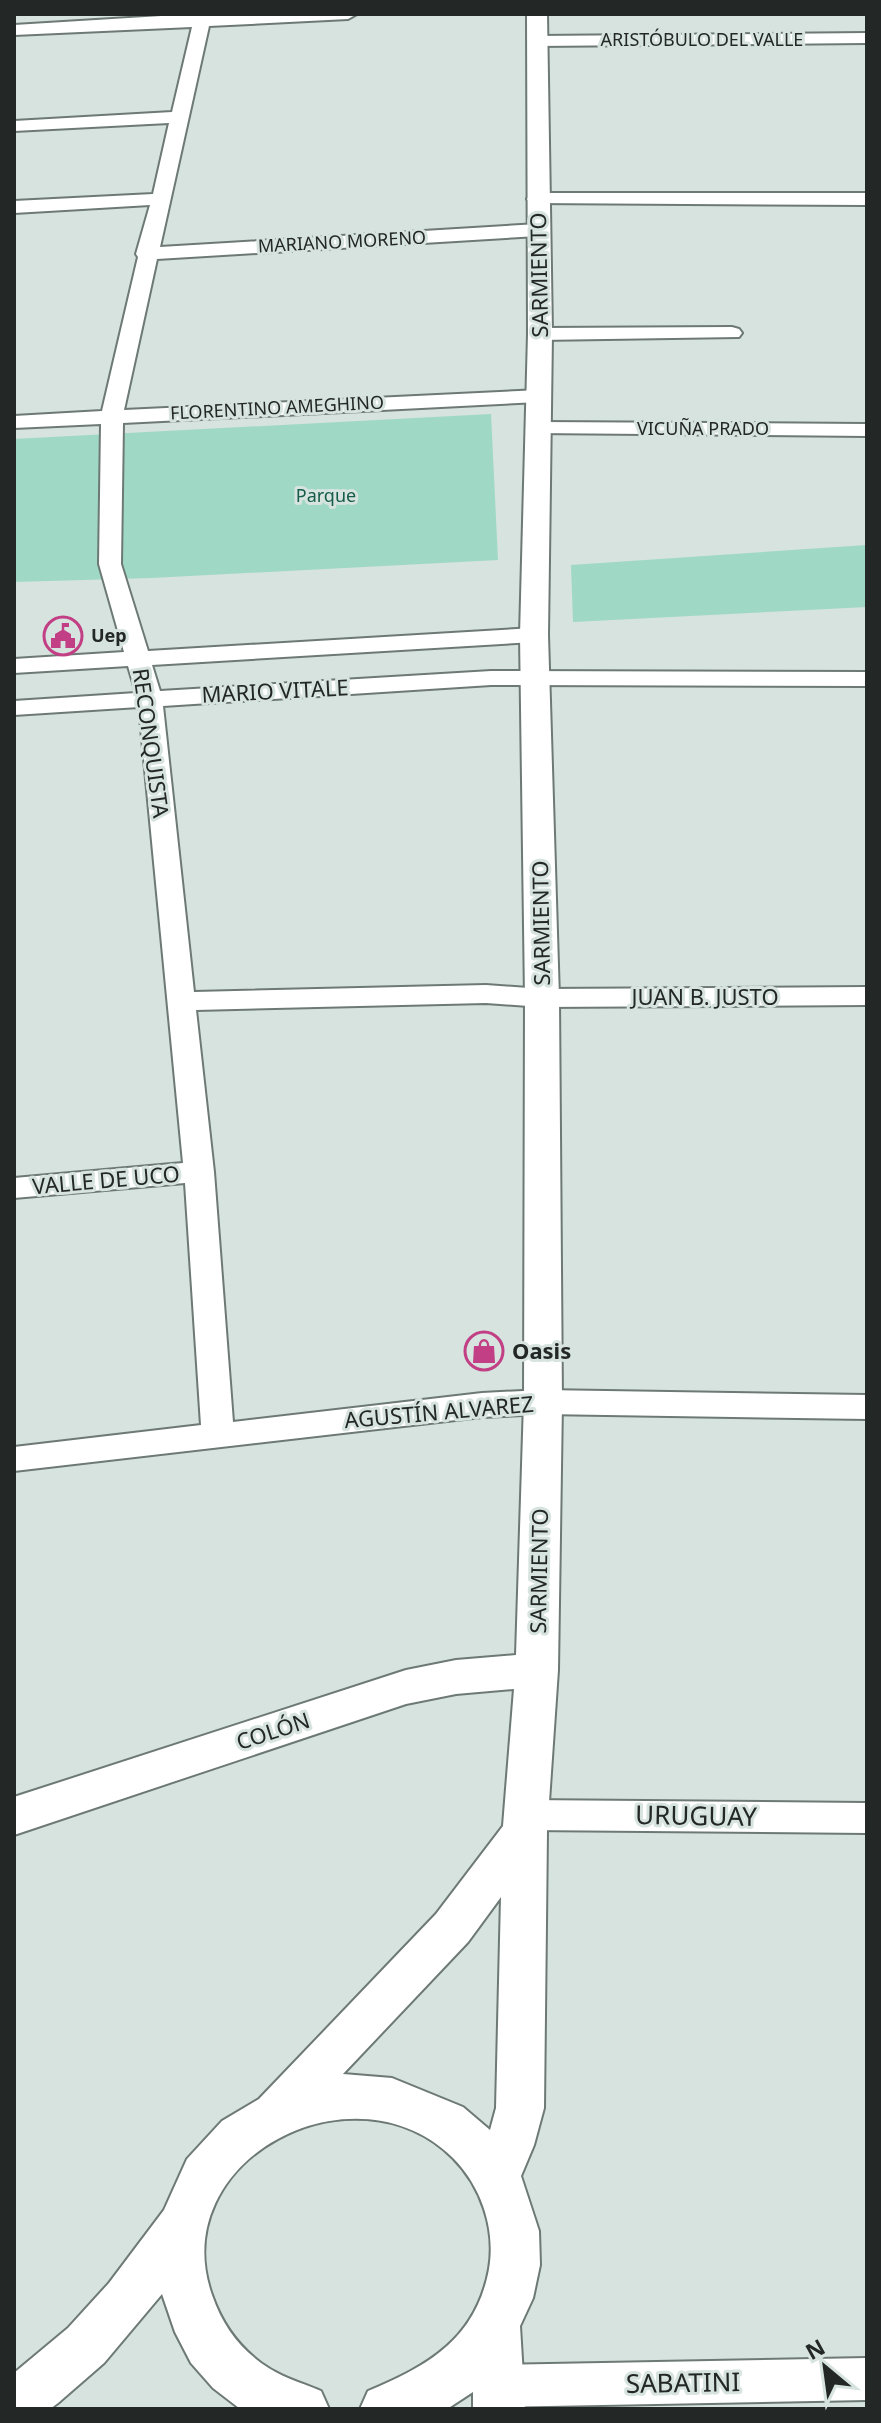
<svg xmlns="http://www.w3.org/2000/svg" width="881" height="2423" viewBox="0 0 881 2423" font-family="'Noto Sans',sans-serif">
<rect width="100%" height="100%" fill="#d6e3de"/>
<path fill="#9fd8c5" d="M491,414L498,560L151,578L14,582V439Z
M867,545V607L573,622L571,565Z"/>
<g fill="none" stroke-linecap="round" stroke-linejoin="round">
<g stroke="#6d7975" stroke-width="4">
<path id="minor" d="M194,14H357L348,19L209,26L160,247L538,224L548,230L538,236L157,259L124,410L539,390L550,396L539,402L123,423L121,564L148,651L534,628L542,630L546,635L542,640L534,642L152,665L160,691L491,671L867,672V686L491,685L163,706L194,992L486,985L542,989L867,987V1005L542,1007L486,1003L196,1010L214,1172L233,1422L482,1393L543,1390L867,1395V1419L543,1414L482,1417L14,1471V1447L201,1425L185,1183L14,1198V1178L183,1163L139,707L14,715V701L136,693L128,666L14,673V659L124,652L99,564L101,424L14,428V416L102,411L138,257L136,254L150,205L14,213V201L153,194L169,123L14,131V121L172,112L192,27L14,35V25Z
M867,33V43L537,46L528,41L537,36Z
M537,193H867V205L530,203L527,199L530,195Z
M732,327L739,329L742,333L739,337L540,340L530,334L540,328Z
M539,422L867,424V436L531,433L528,428Z
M526,1800L867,1803V1833L526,1830L513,1826L508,1815L513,1804Z
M867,2358V2400L498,2407L483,2401L477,2386L483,2371L498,2365Z"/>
</g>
<g stroke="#6d7975" stroke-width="4">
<path id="tertiary" d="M527,14H547L552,334L548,635L559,998L562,1402L558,1670L547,1831L544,2108L534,2145L521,2176L539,2231L540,2265L533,2298L520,2326L525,2409H473V2392L447,2409H360L368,2391C428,2366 476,2339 489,2269C496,2229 481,2186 453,2158C354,2060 164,2160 212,2295C222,2324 237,2345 261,2363C280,2377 300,2382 321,2391L329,2409L239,2408L213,2388L191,2363L175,2332L162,2294L104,2363L58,2403L50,2409H14V2373L68,2328L109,2283L164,2210L187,2159L222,2121L259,2099L436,1914L503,1826L514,1689L456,1694L406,1704L14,1835V1797L406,1670L456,1660L516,1655L524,1402L525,998L520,635L528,334ZM501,1897L496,2108L490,2130L463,2107L392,2078L343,2074L468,1942Z"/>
</g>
<use href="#minor" fill="#fff" fill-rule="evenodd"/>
<use href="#tertiary" fill="#fff" fill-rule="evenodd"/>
</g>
<defs>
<g id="civic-ring" transform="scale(2)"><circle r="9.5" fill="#d6e3de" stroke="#c23f85" stroke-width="1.5"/><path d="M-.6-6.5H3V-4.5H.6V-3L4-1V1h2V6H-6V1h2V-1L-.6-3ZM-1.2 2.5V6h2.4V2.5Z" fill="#c23f85"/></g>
<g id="shop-ring" transform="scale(2)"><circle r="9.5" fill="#d6e3de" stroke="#c23f85" stroke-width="1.5"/><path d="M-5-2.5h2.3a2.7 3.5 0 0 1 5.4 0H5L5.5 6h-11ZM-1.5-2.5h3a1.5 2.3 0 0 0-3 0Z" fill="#c23f85"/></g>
</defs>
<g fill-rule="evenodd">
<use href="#civic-ring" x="63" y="636"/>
<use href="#shop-ring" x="484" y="1351"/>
</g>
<g text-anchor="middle" stroke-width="6" stroke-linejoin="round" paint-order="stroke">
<g font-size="18" fill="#232826" stroke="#d6e3de">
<text x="702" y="46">ARISTÓBULO DEL VALLE</text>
<text transform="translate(342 242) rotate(-3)" y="6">MARIANO MORENO</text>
<text transform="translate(277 408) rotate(-3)" y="6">FLORENTINO AMEGHINO</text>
<text x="703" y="435">VICUÑA PRADO</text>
</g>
<g font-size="18" fill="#155c49" stroke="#d6e3de">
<text x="326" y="502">Parque</text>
</g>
<g font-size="18" font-weight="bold" fill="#232826" stroke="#d6e3de" text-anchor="start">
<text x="91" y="642">Uep</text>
</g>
<g font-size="22" fill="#232826" stroke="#d6e3de">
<text transform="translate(539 275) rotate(-91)" y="8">SARMIENTO</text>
<text transform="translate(275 691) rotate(-3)" y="8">MARIO VITALE</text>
<text transform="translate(151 743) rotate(82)" y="8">RECONQUISTA</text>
<text transform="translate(541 923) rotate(-91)" y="8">SARMIENTO</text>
<text x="705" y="1005">JUAN B. JUSTO</text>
<text transform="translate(106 1180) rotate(-5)" y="8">VALLE DE UCO</text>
<text transform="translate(439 1412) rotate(-5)" y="8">AGUSTÍN ALVAREZ</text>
<text transform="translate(539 1571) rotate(-89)" y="8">SARMIENTO</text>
<text transform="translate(273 1731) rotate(-18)" y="8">COLÓN</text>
</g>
<g font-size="22" font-weight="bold" fill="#232826" stroke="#d6e3de" text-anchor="start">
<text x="512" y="1359">Oasis</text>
</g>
<g font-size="26" fill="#232826" stroke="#d6e3de">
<text transform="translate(696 1816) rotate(1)" y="9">URUGUAY</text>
<text transform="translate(683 2383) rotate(-1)" y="9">SABATINI</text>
</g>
</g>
<rect width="881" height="2423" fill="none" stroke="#232826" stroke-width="32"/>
<g transform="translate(825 2367) rotate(331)" stroke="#d6e3de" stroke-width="6" paint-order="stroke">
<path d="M0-6L14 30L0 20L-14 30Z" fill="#232826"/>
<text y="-12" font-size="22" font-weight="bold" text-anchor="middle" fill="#232826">N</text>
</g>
</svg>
